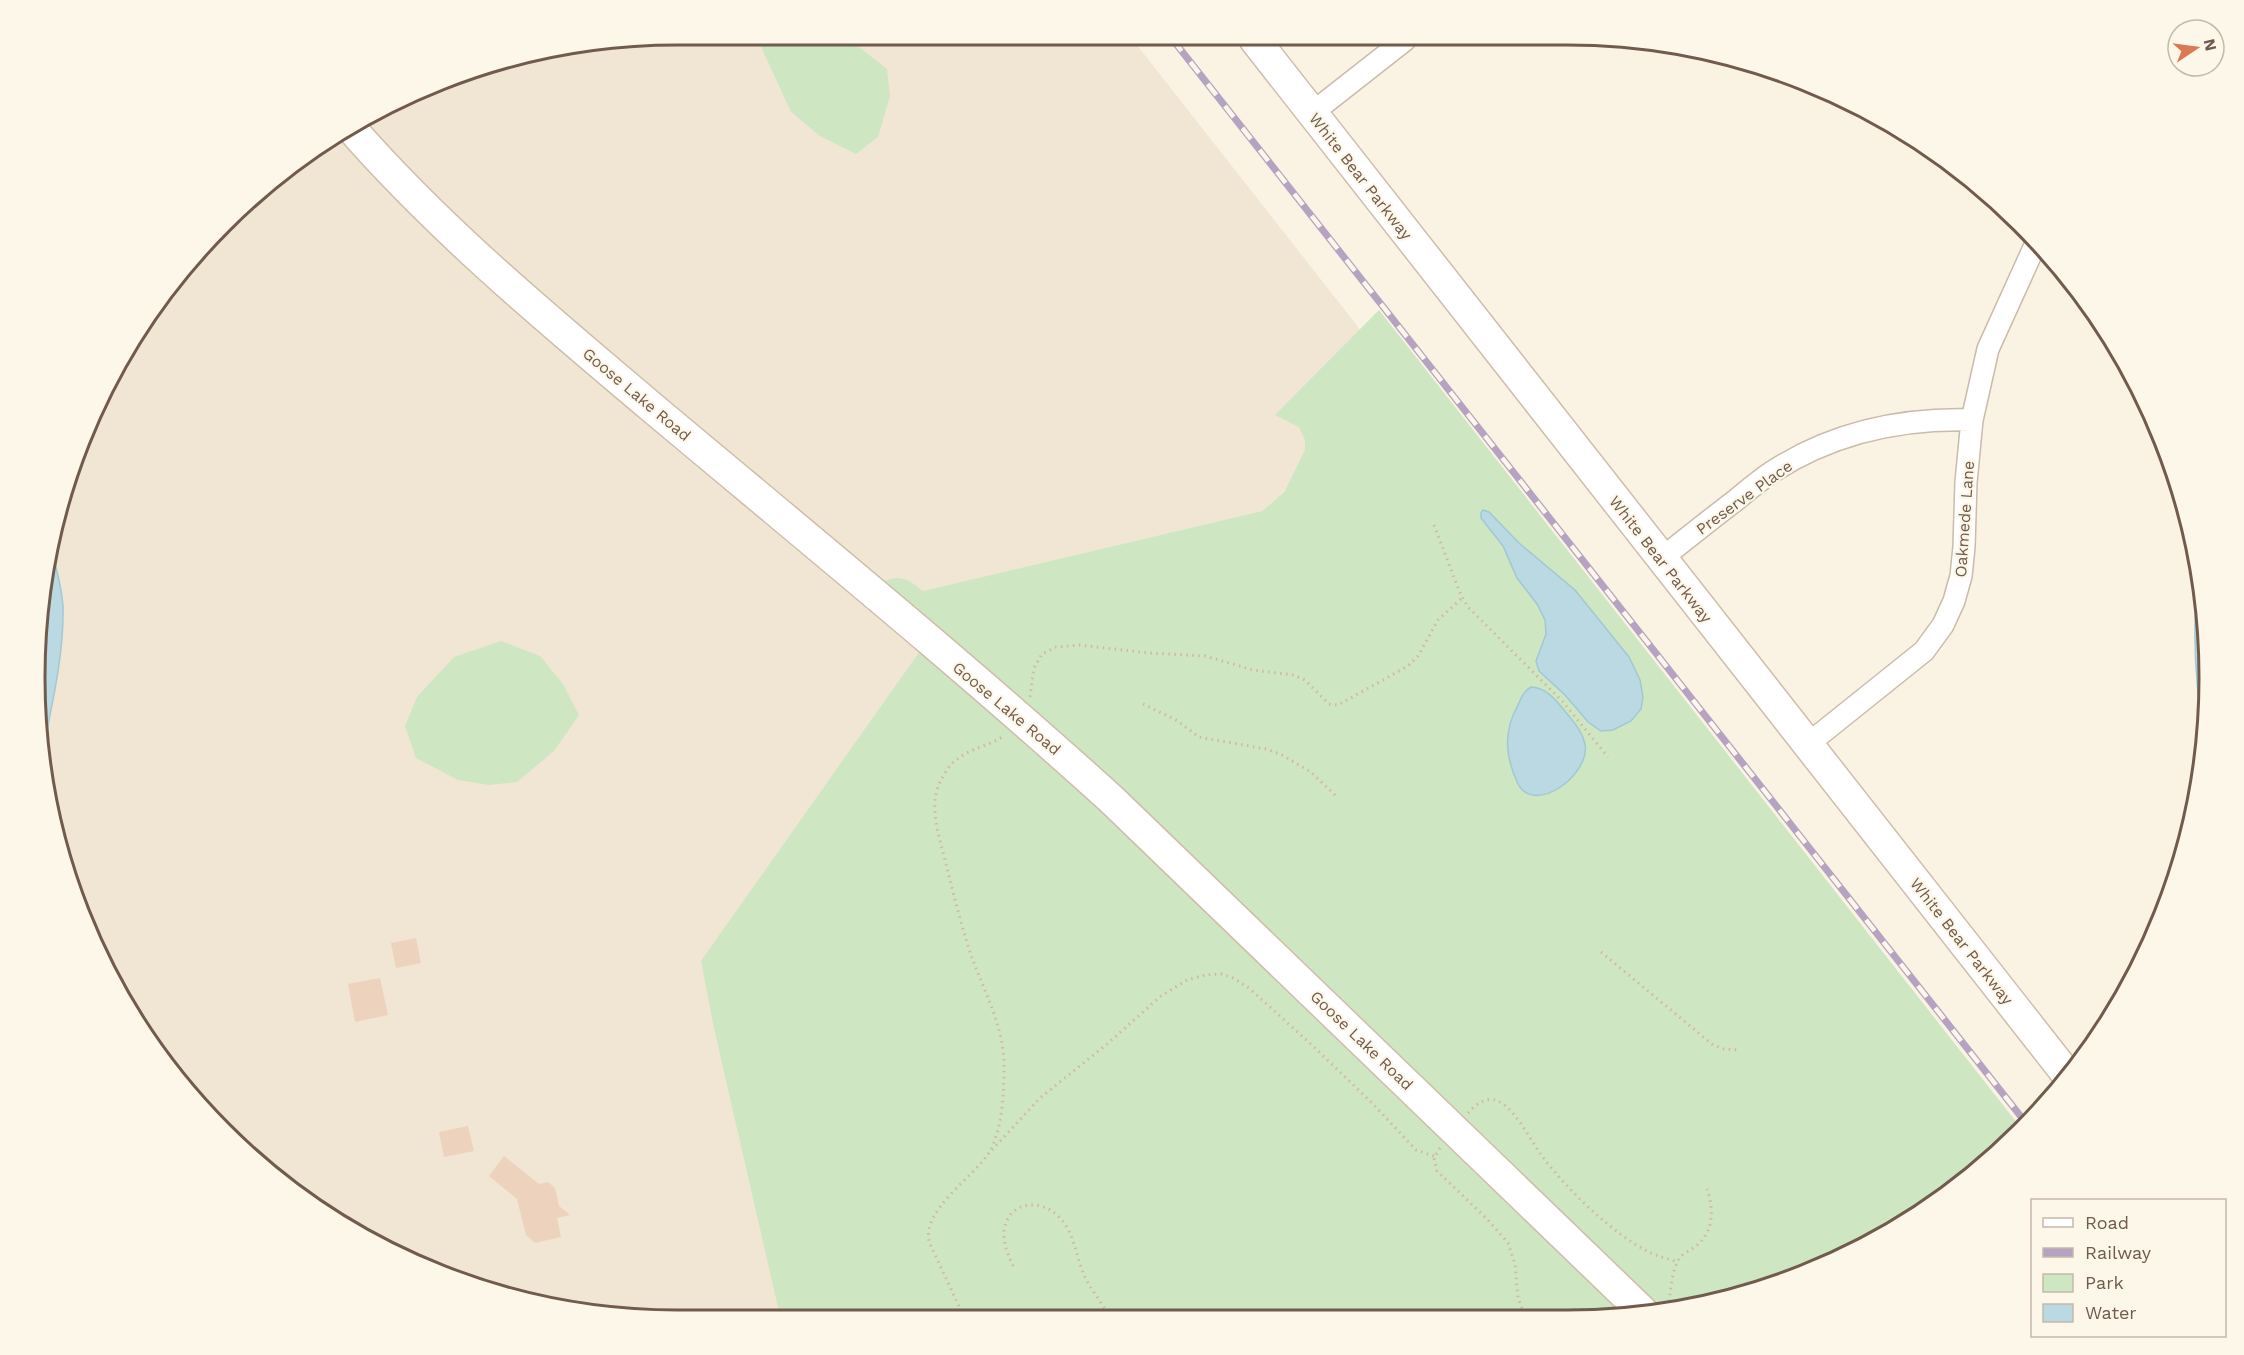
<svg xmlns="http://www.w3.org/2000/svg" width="2244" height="1355" viewBox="0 0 2244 1355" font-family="'Work Sans',sans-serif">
<rect width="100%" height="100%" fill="#faf3e3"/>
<path fill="#f1e5d3" d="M593,40H1133L1402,383L1262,511L898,597L527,284L466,228L362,120L393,101L471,69Z
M339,134L920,651L793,1316L594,1315L432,1272L286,1188L167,1069L101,962L69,884L40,762L35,677L40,593L69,471L101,393L167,286L286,167Z"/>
<path fill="#cfe6c3" d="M758,40H850L887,69L890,96L878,137L856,154L820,136L791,112Z
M1379,310L2021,1128L1991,1161L1888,1235L1859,1240L1825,1263L1773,1286L1659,1309L1558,1212L881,583C899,573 908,579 923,591L1262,511L1285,491L1305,450V440L1299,427L1275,415Z
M501,641L540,656L563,684L579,715L554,751L517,782L489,785L458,780L416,758L405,726L417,697L454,657Z
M920,651L1050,761L1628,1315L1609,1319L780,1316L714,1028L701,961Z"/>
<path fill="#bad9e2" stroke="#a1c8d3" stroke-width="1.5" d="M1483,510L1489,512L1519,543L1575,590L1629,657L1640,680L1643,697L1641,709L1631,721L1613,730L1601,731L1588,722L1565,695L1539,671L1536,661L1546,634L1545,620L1537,604L1517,578L1503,546L1481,518V513Z
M51,548C56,567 62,587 63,607C64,659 50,713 40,764L35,677L40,593Z
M2198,568L2204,593L2208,719L2205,736C2193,681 2193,624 2198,568Z
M1531,687C1545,687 1555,699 1564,710C1572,720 1582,730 1585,744C1591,774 1535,816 1518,784C1505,756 1503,732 1518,705C1521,698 1524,691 1531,687Z"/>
<path fill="#edd3bd" d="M416,938L421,963L396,968L391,943Z
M380,978L388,1015L355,1022L348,984Z
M468,1126L474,1151L444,1157L439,1132Z
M504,1156L539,1184L548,1182L555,1188L559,1206L570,1215L557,1218L561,1237L535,1243L526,1235L517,1199L489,1176Z"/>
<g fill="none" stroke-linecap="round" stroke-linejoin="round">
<g stroke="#cabbab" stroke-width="24">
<path id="street" d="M1312,113L1405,40
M1661,559C1686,539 1711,519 1736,500C1748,490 1760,480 1772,472C1832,433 1901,418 1972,420
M1808,744L1924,651L1943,625L1954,601L1961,576L1964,547L1966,482L1972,420L1988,349L2037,241"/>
</g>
<g stroke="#cfbdac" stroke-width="33">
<path id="secondary" d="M1255,40L2069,1077
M350,127C440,230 545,317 649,405C804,535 961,663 1111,799L1643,1312"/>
</g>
<path stroke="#d2b7a1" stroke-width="3" stroke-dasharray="1.5 4.5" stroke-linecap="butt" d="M1434,525L1460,593L1468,607L1563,702L1608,757
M1030,697L1034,668L1042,654L1056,647L1079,645L1149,653L1205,656L1253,670L1293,675L1305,680L1329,704L1338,705L1408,666L1418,656L1438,620L1463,597
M1143,704L1176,720L1199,737L1266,749L1282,755L1311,772L1338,798
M1601,952L1713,1045L1724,1049L1737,1050
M1468,1113C1476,1104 1487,1095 1500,1102C1518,1113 1530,1140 1542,1156C1566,1189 1615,1236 1651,1253C1660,1257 1669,1259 1678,1262
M1440,1148L1434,1158L1437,1171L1487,1219L1508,1243L1515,1264L1518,1298L1526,1319
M992,1150L1040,1098L1106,1045L1161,996L1187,980L1205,975L1222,974L1233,978L1249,988L1314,1047L1373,1104L1416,1150L1434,1156
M1013,1266C1008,1255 1003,1243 1004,1230C1009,1200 1042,1198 1060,1218C1075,1234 1076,1258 1085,1277C1092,1292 1103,1303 1109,1317
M1668,1307C1671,1293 1671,1273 1678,1261C1682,1253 1690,1251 1696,1246C1714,1232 1714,1209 1707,1189
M964,1317L930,1244C918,1211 978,1175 991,1149C1003,1124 1004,1091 1004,1063C1003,1025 984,991 971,955C962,928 955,900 948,872C943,849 933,824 935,800C936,788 942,777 949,767C964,749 985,748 1004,736"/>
<use href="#street" stroke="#fff" stroke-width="21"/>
<use href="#secondary" stroke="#fff" stroke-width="30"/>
<g stroke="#b6a3c2" stroke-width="7">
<path id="rail" d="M1173,40L2026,1123"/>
</g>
<use href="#rail" stroke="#fdf7e9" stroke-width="4.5" stroke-dasharray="14" stroke-linecap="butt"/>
</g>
<g text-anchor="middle" stroke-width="4.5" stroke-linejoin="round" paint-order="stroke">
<g font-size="16" fill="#705b4c" stroke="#fdf7e9">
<text transform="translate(1361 176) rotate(52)" y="6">White Bear Parkway</text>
<text transform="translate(637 394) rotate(40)" y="6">Goose Lake Road</text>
<text transform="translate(1744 497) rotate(-36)" y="6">Preserve Place</text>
<text transform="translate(1964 519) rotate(-86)" y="6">Oakmede Lane</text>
<text transform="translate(1661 559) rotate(52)" y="6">White Bear Parkway</text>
<text transform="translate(1007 708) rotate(40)" y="6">Goose Lake Road</text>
<text transform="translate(1962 941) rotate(52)" y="6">White Bear Parkway</text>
<text transform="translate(1362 1040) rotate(44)" y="6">Goose Lake Road</text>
</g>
</g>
<path d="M0 0H2244V1355H0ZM677 45H1567A632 632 0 0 1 2199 677V678A632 632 0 0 1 1567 1310H677A632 632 0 0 1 45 678V677A632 632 0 0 1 677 45Z" fill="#fdf7e9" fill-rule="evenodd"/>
<path fill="none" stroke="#705b4c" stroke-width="3" d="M677 45H1567A632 632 0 0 1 2199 677V678A632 632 0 0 1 1567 1310H677A632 632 0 0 1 45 678V677A632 632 0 0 1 677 45Z"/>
<rect x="2031" y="1199" width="195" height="138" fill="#fdf7e9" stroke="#c5b9aa" stroke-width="1.5"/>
<rect x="2043" y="1218" width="30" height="9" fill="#ffffff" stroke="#c5b9aa" stroke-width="1.5"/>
<text x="2085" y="1229" font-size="18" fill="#705b4c">Road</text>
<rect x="2043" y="1248" width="30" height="9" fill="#b6a3c2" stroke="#c5b9aa" stroke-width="1.5"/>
<text x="2085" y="1259" font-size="18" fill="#705b4c">Railway</text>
<rect x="2043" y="1274" width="30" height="18" fill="#cfe6c3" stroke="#c5b9aa" stroke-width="1.5"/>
<text x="2085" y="1289" font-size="18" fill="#705b4c">Park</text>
<rect x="2043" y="1304" width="30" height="18" fill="#bad9e2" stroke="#c5b9aa" stroke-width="1.5"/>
<text x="2085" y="1319" font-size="18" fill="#705b4c">Water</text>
<g transform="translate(2196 48) rotate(77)"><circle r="28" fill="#fdf7e9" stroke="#c5b9aa" stroke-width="1.5"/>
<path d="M0-4.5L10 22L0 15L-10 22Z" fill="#da7952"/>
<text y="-9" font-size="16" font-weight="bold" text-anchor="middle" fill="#705b4c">N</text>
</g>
</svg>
